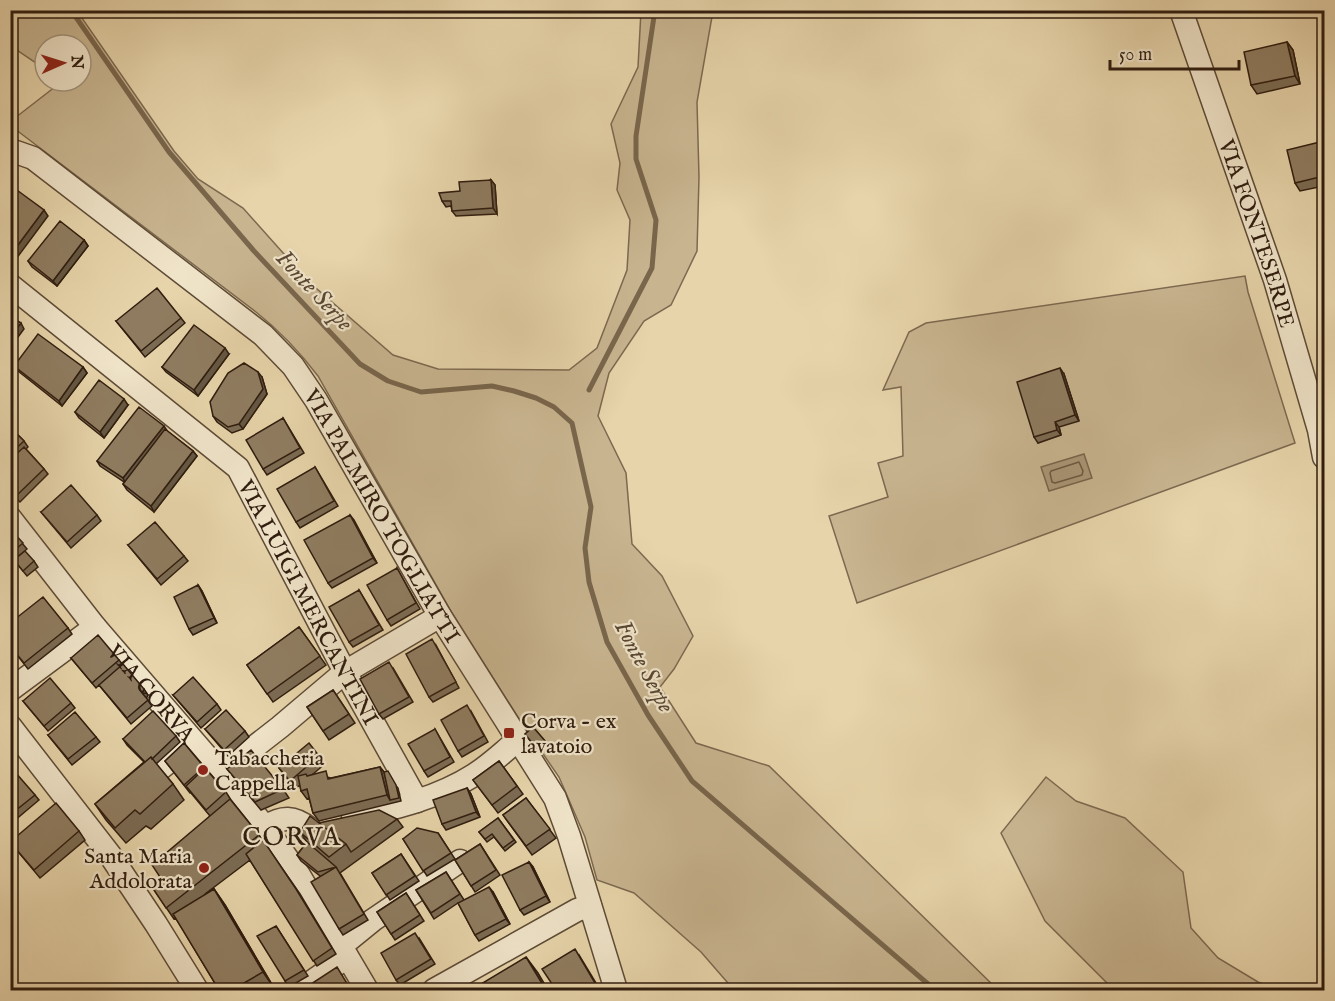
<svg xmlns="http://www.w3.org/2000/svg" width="1335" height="1001" viewBox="0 0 1335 1001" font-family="'IM FELL English',serif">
<rect width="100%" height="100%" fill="#e7d4aa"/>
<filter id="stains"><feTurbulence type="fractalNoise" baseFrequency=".00333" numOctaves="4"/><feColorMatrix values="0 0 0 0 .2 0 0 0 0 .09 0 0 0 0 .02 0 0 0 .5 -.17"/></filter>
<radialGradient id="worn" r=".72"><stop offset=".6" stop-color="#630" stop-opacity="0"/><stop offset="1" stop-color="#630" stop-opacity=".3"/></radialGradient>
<path fill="#c8b590" stroke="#7c6950" stroke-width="1.5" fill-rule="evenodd" d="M10,11H66L82,18L174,151L198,179L243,208L309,282L393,355L438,369L569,370L597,348L627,270L630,220L617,190L620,163L611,124L638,67L641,11H713L697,102L699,177L697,251L671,305L644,321L609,373L598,416L626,473L632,544L662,576L693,636L674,669L660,687L696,743L769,766L998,990H734L701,952L634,893L597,880L585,837L559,777L521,722L452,613L318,376C299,351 280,331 256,312L11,126V121L60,83L58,81H81V45H45V69L11,46Z
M1245,276L1248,292L1295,443L857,603L829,516L888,497L878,463L903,456L901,387L883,390L909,332L926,323ZM1064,374L1059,427L1061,435L1038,443Z
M1046,777L1076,801L1125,818L1183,872L1191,928L1218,958L1258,982L1279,990H1114L1045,921L1001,833Z"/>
<path fill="#a99675" stroke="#79664c" stroke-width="1.5" d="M1084,454L1092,478L1049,491L1041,467Z"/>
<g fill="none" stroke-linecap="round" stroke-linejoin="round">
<path stroke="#6c5a42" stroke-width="1.5" d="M1079,462L1083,471L1082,475L1055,483L1052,482L1050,473L1051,471Z"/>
<path stroke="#79664c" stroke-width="5" d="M71,10L169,152L254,251L360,364L388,381L421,392L492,386L514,391L536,398L554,407L572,423L591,507L585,548L589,582L607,642L648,715L692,781L935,990
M589,390L652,268L656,220L636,159V136L655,10"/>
<g stroke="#5e4b36" stroke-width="25">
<g id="minor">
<path id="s1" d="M1181,10L1275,280L1319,430L1324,457"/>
<path id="s2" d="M10,152L13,151L33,158L263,335L293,366L316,400L440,616L555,798L569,836L616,990"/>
<path id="s3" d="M10,285L238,468L345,672L417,801"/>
<path id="s4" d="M10,518L95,627L221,773L265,827L299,875L367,990"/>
<path d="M10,690L95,627"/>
<path d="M10,726L110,855L156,924L197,990"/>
<path d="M221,773L280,727L345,672L440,616"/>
<path d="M137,788L190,744"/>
<path d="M353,818C395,808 438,798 474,775C490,765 503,752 518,740"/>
<path d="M265,827C282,816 294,816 310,829"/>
<path d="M341,946L373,920L460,861"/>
<path d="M300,990L347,957"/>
<path d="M434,990L577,910L590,906"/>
</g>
</g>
<use href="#minor" stroke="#efe3c8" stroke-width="22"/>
</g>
<path fill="#7b6b53" stroke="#301d0f" stroke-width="1.5" d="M1287,42L1293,50L1300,84L1257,94L1251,85Z
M1324,141V186L1300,191L1295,183Z
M491,180L495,185L497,214L456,216L452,211L451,206L446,207L442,201L460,191Z
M84,240L88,246L57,286L32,267L28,261Z
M181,318L185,323L145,357L116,321Z
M229,354L198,396L166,372L162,367Z
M14,366L83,367L87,373L62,406L18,371Z
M1064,374L1079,421L1059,427L1061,435L1038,443L1034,437Z
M262,377L267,394L243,429L232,433L217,422L213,416Z
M128,405L104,438L79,418L75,412Z
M283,418L304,453L267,475L263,469Z
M10,427L24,441L28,447L26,449L44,469L48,474L20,502L10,492Z
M166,430L193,451L197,456L154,512L127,490L123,484L124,482L100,466L97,461Z
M315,467L338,506L300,528L296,522Z
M41,512L97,515L101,521L71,548Z
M350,515L377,563L332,588L328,583Z
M10,529L27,549L10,563Z
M128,545L184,556L188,561L161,585Z
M14,560L34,561L38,567L27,576Z
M397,568L420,609L391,626L387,620Z
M198,585L202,591L217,623L193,635L189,629Z
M359,590L383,630L353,647L349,642Z
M299,627L326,665L273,702L247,665Z
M68,628L72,634L28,669L10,646Z
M436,645L459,688L433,702L429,697Z
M71,658L119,660L148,695L146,698L152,706L131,724L99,685L96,688Z
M393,668L413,702L383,719L379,714Z
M333,690L355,723L329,740L307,707Z
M173,695L217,704L221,710L201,728Z
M23,701L71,703L75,708L48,731Z
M471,711L488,742L462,757L458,751Z
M533,727L548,745L539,752L525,734Z
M205,729L245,731L249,737L228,756Z
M435,729L454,762L428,777L424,771Z
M48,735L96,737L100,742L72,765Z
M176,736L180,742L156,764L173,784L184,800L151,829L146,826L126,843L106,820L95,804L144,762L127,745L123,739Z
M184,743L226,792L231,800L259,835L300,894L336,954L317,966L250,860L205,894L214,889L225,905L274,988L270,990H219L176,918L174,919L152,887L162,880L210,816L191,793H190L165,761Z
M319,756L325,764L313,774L331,778L380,767L398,788L401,801L319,821L313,813L309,798L307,799L301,791L300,785L295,789L279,768Z
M499,761L523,794L498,813L473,780Z
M227,769L283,789L289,798L261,810Z
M10,776L35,795L39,800L14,821L10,817Z
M467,788L471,794L480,817L446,830L442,824Z
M526,798L556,838L532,855L503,815Z
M498,818L516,842L505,851L494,837L487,842L479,832Z
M397,819L403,827L340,873L368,920L343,935L339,929L320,876L301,861L297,855L307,842L300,832L319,823Z
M79,831L85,840L40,878L10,842Z
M438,833L455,859L427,876L403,839Z
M480,844L500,875L475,892L455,860Z
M401,854L419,881L390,900L372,873Z
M529,862L533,867L550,902L524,915L520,910Z
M446,872L464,900L493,892L510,924L479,941L475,935L458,903L434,919L416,890Z
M406,893L424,921L395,940L377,912Z
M276,926L308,976L289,987L285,981Z
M419,938L435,964L400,985L396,980Z
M579,955L599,988L595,990H556Z"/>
<path fill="#645743" stroke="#301d0f" stroke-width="1.5" d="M1287,42L1293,50L1300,84L1295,76Z
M491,180L495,185L497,214L493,208Z
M44,210L48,216L16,259L12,253Z
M84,240L88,246L57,286L53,281Z
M21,323L24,329L10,348V337Z
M225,348L229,354L198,396L194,390Z
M83,367L87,373L62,406L59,401Z
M1060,368L1064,374L1079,421L1075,415Z
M258,372L262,377L267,394L243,429L239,424Z
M124,399L128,405L104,438L100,432Z
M1055,422L1059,427L1061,435L1057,430Z
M164,426L168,432L126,484L123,478Z
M193,451L197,456L154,512L151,506Z
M350,515L354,520L377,563L373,558Z
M198,585L202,591L217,623L214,618Z
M144,689L148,695L146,699L142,693Z
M380,767L386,775L390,800L387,795Z
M467,788L471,794L480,817L476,812Z
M529,862L533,867L550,902L546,896Z
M489,887L493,892L510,924L506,919Z
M214,889L225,905L274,988L263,972Z
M526,957L538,973L548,990H546Z"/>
<path fill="#8f7c60" stroke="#301d0f" stroke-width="1.5" d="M1287,42L1295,76L1251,85L1244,52Z
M1324,141V176L1295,183L1287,150Z
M491,180L493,208L452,211L451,201H442L439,193L460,191L459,182Z
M10,185L44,210L12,253L10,252Z
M60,221L84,240L53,281L28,261Z
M157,288L181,318L141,351L116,321Z
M10,316L21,323L10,337Z
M194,325L225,348L194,390L162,367Z
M38,334L83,367L59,401L14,366Z
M244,363L258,372L263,389L239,424L228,427L213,416L210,402L228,373Z
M1060,368L1075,415L1055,422L1057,430L1034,437L1017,382Z
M99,380L124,399L100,432L75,412Z
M139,407L164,426L123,478L97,461Z
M283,418L300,448L263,469L246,440Z
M10,427L24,441L10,454Z
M165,429L193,451L151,506L123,484Z
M24,447L44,469L16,496L10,491V460Z
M315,467L334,501L296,522L277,489Z
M71,485L97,515L67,542L41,512Z
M350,515L373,558L328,583L304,540Z
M155,522L184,556L157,579L128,545Z
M10,529L23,543L10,554Z
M25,551L34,561L23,571L14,560Z
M397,568L416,603L387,620L367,585Z
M198,585L214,618L189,629L174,597Z
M359,590L379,625L349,642L329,607Z
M43,597L68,628L24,663L10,646V623Z
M299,627L320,656L267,694L247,665Z
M98,635L119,660L92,683L71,658Z
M432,639L456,682L429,697L406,654Z
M389,662L409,697L379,714L360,679Z
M123,664L144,689L142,693L148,700L127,718L99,685Z
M193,677L217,704L197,722L173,695Z
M50,678L71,703L44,726L23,701Z
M333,690L349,714L323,731L307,707Z
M467,705L484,736L458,751L441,720Z
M226,710L245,731L224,750L205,729Z
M153,711L176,736L152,759L151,757L145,762L123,739Z
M75,712L96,737L68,759L48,735Z
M533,727L546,742L537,749L525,734Z
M435,729L450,757L424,771L408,744Z
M184,743L204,767L184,785L165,761Z
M309,743L319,756L290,781L279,768Z
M251,750L283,789L255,802L227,769Z
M151,757L173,784L140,814L135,810L115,828L95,804Z
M499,761L517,786L492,805L473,780Z
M380,767L387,795L313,813L307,789L301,791L298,776L306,774L307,776L326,771L328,779Z
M205,768L226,792L206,810L186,786Z
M388,771L396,785L399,798L390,800L384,772Z
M15,772L35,795L10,815V776Z
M467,788L476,812L442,824L433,800Z
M526,798L550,829L526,846L503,815Z
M230,799L259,835L166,908L152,887L162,880L152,865Z
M56,803L79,831L34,870L10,842Z
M379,810L397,819L351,852L346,844L319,823Z
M310,816L346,844L329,857L300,832Z
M498,818L514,840L503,848L492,834L485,839L479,832Z
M417,828L438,833L451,853L423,871L403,839Z
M263,840L296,889L332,948L313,961L246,854Z
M307,842L336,867L318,872L297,855Z
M480,844L496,870L471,886L455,860Z
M401,854L415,876L386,895L372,873Z
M529,862L546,896L520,910L502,875Z
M336,867L364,914L339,929L311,882Z
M446,872L460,894L431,913L416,890Z
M489,887L506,919L475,935L458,903Z
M214,889L263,972L232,990H219L173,914Z
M406,893L420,915L391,934L377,912Z
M276,926L304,970L285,981L257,936Z
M415,933L431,959L396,980L381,953Z
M575,949L595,983L582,990H556L542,969Z
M526,957L546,990H471Z
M337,967L351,990H315L311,984Z"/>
<g fill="#8f2418" stroke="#efe3c8" stroke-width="2">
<rect x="503" y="727" width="12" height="12" rx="3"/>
<circle cx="203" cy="770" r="6"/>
<circle cx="204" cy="868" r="6"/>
</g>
<g text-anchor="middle" stroke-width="4.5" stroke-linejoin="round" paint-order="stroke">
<g font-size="22" fill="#301d0f" stroke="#efe3c8">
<text dy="8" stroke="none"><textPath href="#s1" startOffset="236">VIA FONTESERPE</textPath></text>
<text dy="8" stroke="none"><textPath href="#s2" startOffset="532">VIA PALMIRO TOGLIATTI</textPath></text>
<text dy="8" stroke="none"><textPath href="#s3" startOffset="444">VIA LUIGI MERCANTINI</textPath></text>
<text dy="8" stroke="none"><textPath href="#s4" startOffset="225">VIA CORVA</textPath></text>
</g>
<g font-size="22" fill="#301d0f" stroke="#efe3c8" text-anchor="start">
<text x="521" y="728">Corva - ex<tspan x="521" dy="25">lavatoio</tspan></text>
<text x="215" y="765">Tabaccheria<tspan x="215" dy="25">Cappella</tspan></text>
<text x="192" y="863" text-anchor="end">Santa Maria<tspan x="192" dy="25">Addolorata</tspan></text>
</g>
<g font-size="24" font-style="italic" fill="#5a4733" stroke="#efe3c8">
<text transform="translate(315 290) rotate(47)" y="8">Fonte Serpe</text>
<text transform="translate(645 666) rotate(62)" y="8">Fonte Serpe</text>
</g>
<g font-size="26" letter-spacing="1.5" fill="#301d0f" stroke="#efe3c8">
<text x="292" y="845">CORVA</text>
</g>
</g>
<rect width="1335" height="1001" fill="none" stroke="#e7d4aa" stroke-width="36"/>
<rect x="12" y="12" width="1311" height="977" fill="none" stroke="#301d0f" stroke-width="3"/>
<rect x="18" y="18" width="1299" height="965" fill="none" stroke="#301d0f" stroke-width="1.5"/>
<g transform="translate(63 63) rotate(87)"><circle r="28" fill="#efe3c8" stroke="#a3947e" stroke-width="1.5"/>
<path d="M0-4.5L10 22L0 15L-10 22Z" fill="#8f2418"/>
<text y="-9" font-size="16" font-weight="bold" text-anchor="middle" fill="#301d0f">N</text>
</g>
<path d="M1110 60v9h129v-9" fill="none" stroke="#301d0f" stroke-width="3"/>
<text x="1119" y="60" font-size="18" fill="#301d0f" stroke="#efe3c8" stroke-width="4.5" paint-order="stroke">50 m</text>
<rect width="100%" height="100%" filter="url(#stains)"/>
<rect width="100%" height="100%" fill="url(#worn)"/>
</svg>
